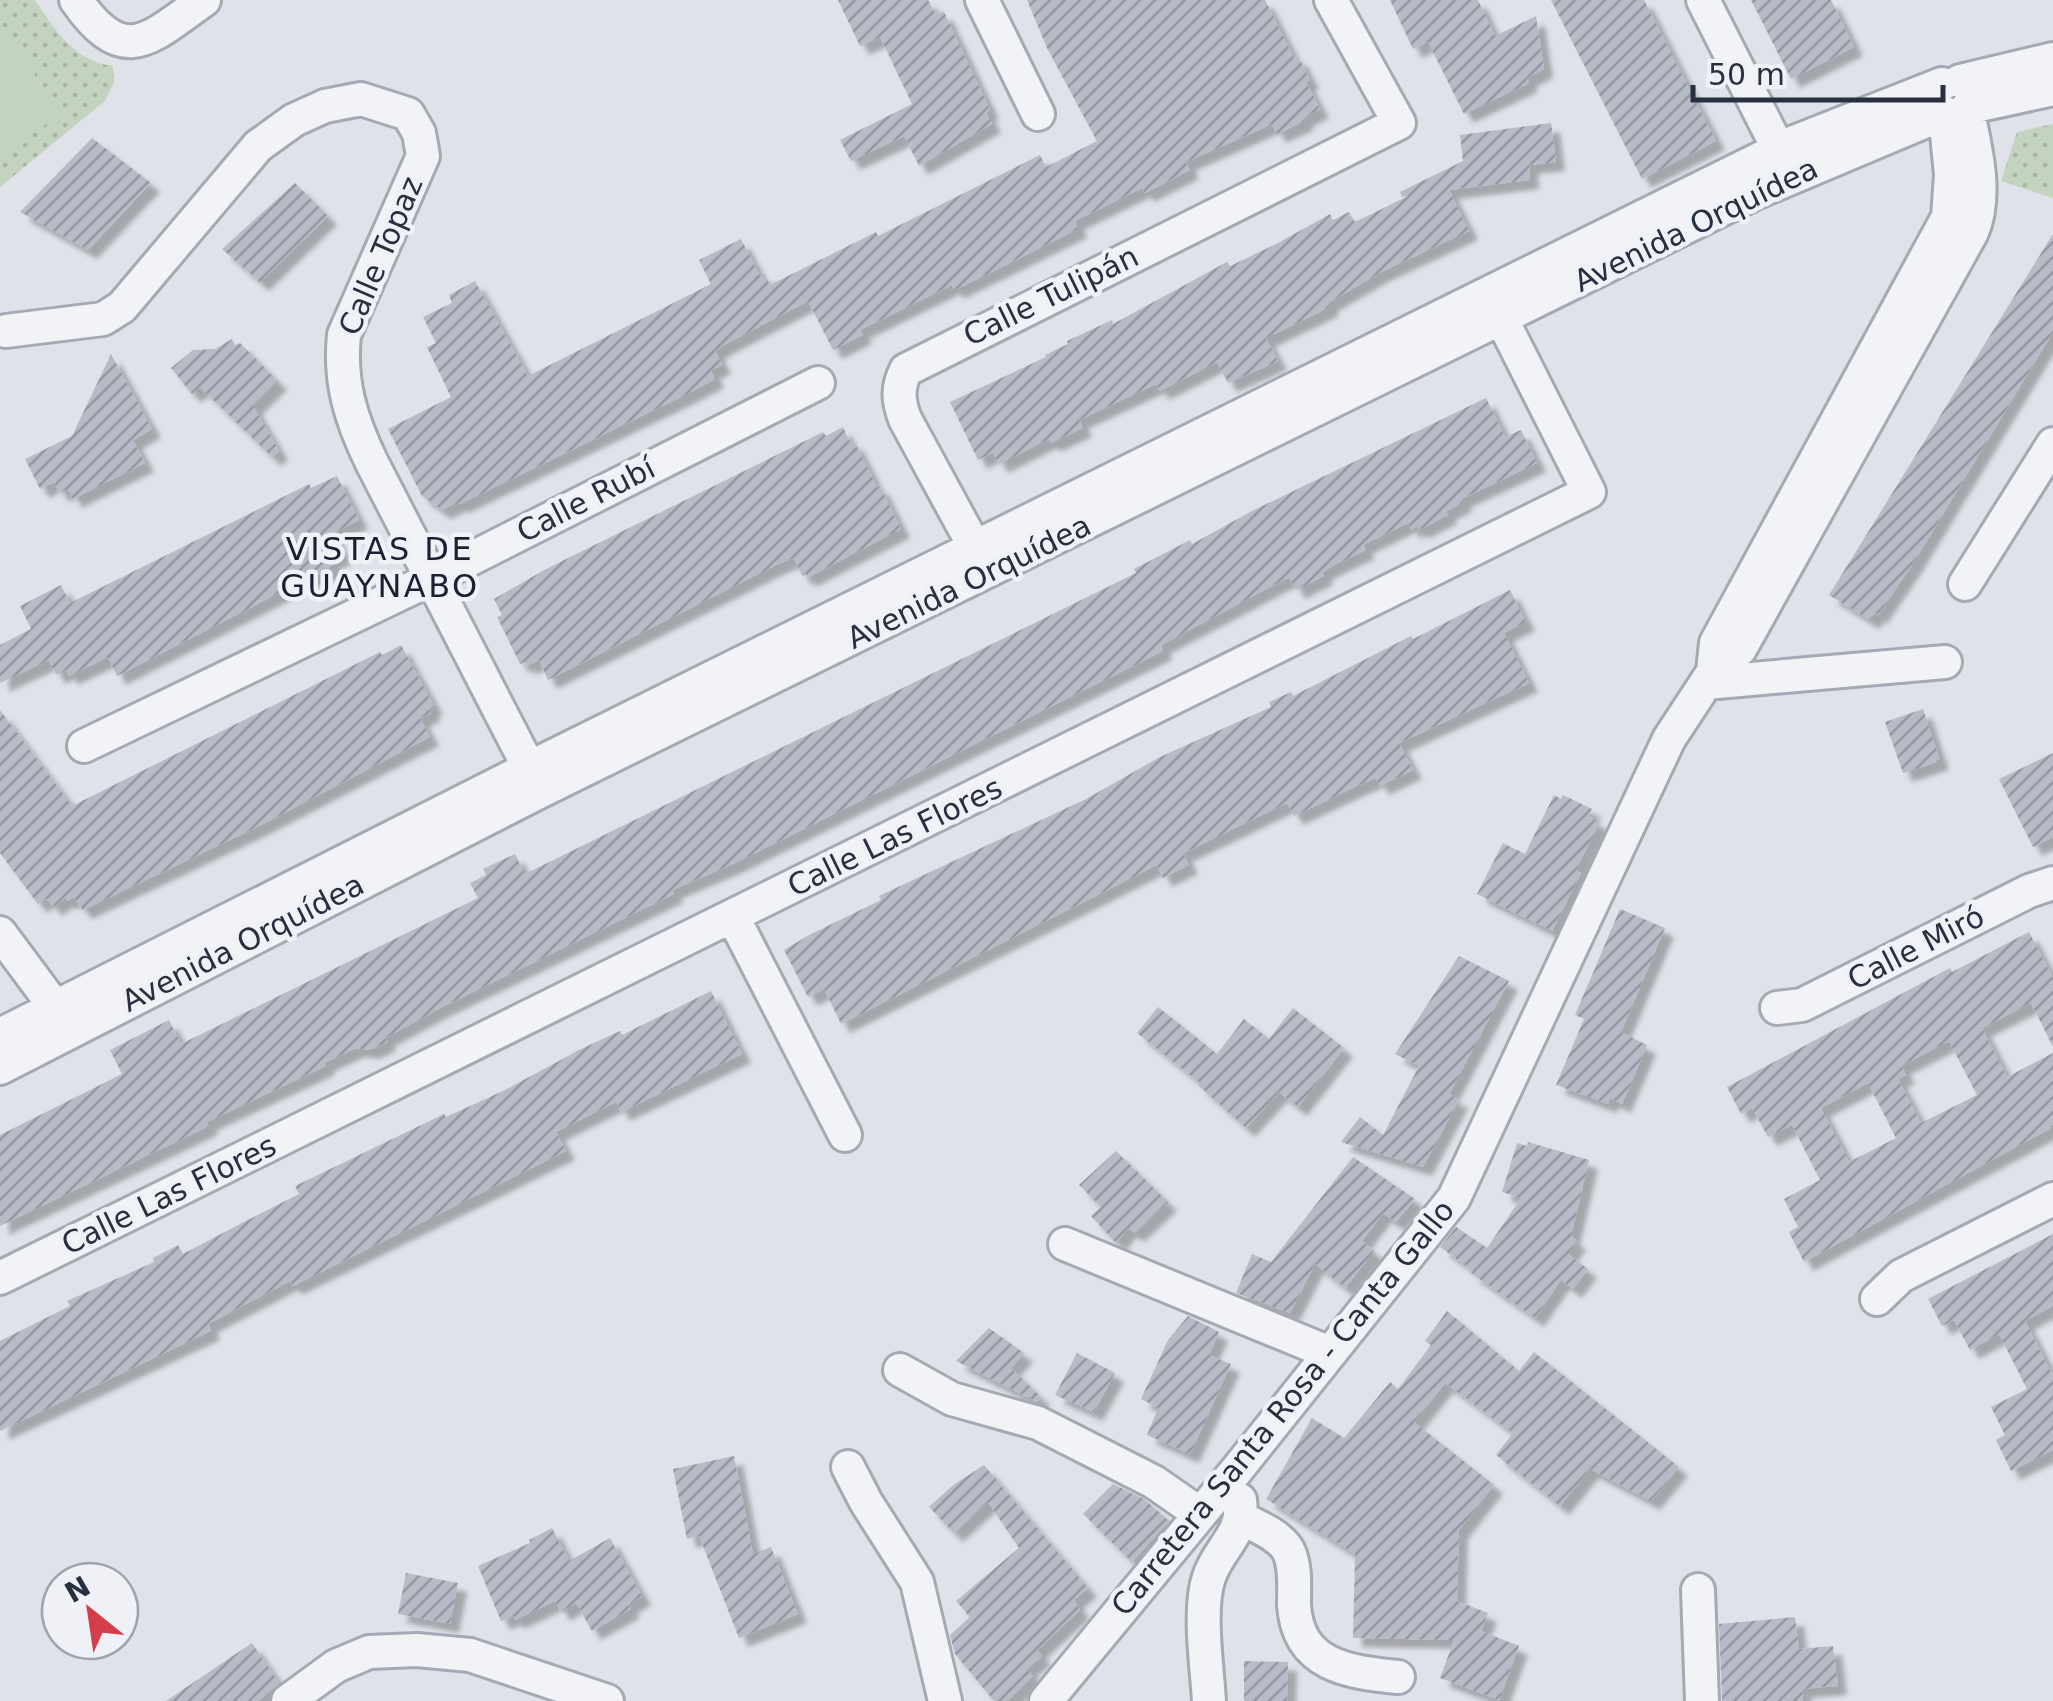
<svg xmlns="http://www.w3.org/2000/svg" width="2053" height="1701" viewBox="0 0 2053 1701" font-family="'DejaVu Sans',sans-serif">
<defs>
<pattern id="grass-dots" width="8" height="8" patternUnits="userSpaceOnUse" patternTransform="scale(2.5)"><rect width="8" height="8" fill="#c3d3c0"/><path d="M2 2h.1M6 6h.1" fill="none" stroke="#a8b5a6" stroke-width="1.8" stroke-linecap="round"/></pattern>
<pattern id="building-hatch" width="6" height="6" patternUnits="userSpaceOnUse" patternTransform="scale(2.5)"><rect width="6" height="6" fill="#b6bbc6"/><path d="M-1 1l2-2M0 6l6-6M5 7l2-2" fill="none" stroke="#9498a2"/></pattern>
<filter id="shadow"><feDropShadow dx="9" dy="9" stdDeviation="2.5" flood-color="#0004"/></filter>
</defs>
<rect width="100%" height="100%" fill="#dfe2e9"/>
<path fill="url(#grass-dots)" d="M0,0H35C56,31 74,61 113,66L114,82L106,100L0,187Z
M2053,124V198L2001,181L2017,132Z"/>
<path fill="#c3d3c0" d="M0,26L62,113L0,157Z"/>
<path fill="url(#building-hatch)" fill-rule="evenodd" filter="url(#shadow)" d="M838,0H928L935,13L944,12L990,110L986,112L992,124L919,166L904,136L851,161L840,140L912,104L880,37L860,46Z
M1027,0H1265L1294,58L1298,56L1310,80L1306,82L1320,109L1303,118L1305,121L1277,134L1272,124L1186,162L1190,170L1145,193L1142,188L1075,221L1078,229L955,290L952,285L860,330L863,335L833,350L808,301L724,345L715,351L722,365L711,370L715,379L687,394L460,504L458,502L442,510L422,496L388,429L451,397L427,347L436,343L423,317L452,303L449,295L475,281L528,376L711,284L699,260L741,239L760,276L764,273L770,285L876,232L878,236L1040,155L1046,167L1097,141L1047,48Z
M1390,0H1478L1495,36L1536,16L1544,69L1527,78L1529,83L1464,114L1428,42L1413,49Z
M1551,0H1644L1716,141L1642,179Z
M1751,0H1831L1854,47L1791,79Z
M1551,123L1556,162L1529,165L1530,180L1449,190L1469,231L1381,272L1328,303L1330,307L1266,338L1278,361L1228,383L1217,362L1160,391L1156,384L1079,420L1083,428L1051,443L1049,439L999,464L993,452L978,460L950,402L1046,357L1045,355L1068,344L1067,341L1112,320L1113,324L1227,262L1230,266L1278,243L1330,214L1333,220L1349,212L1355,222L1408,196L1402,197L1400,192L1463,161L1460,135Z
M92,138L151,183L88,250L20,212Z
M295,183L328,216L260,282L222,249Z
M2053,234V332L1912,565L1878,615L1875,613L1870,620L1829,595Z
M232,339L235,345L240,343L278,381L253,406L279,451L272,457L200,387L192,394L171,368L193,350L215,349Z
M111,354L152,429L133,440L145,463L73,499L68,489L59,493L54,482L40,489L25,459L72,436Z
M1486,398L1505,437L1521,430L1537,463L1461,499L1463,503L1446,511L1448,515L1419,530L1417,526L1411,530L1408,523L1363,545L1366,550L1336,564L1322,572L1324,576L1296,590L1289,577L1161,645L1163,651L733,864L672,890L674,894L440,1008L385,1038L387,1042L370,1050L356,1048L324,1063L326,1066L207,1122L209,1126L0,1226V1135L122,1074L110,1050L169,1020L181,1044L478,898L470,883L486,875L483,869L515,854L525,874L1136,573L1134,569L1190,540L1192,544L1252,511Z
M843,427L850,443L854,441L877,487L880,486L901,529L807,578L806,574L802,576L794,558L778,564L548,680L539,660L527,666L525,662L520,664L497,617L502,615L494,599L546,569L823,432L826,436Z
M337,476L359,520L333,533L342,555L330,561L334,568L304,580L117,676L108,657L69,676L66,670L56,675L49,660L0,683V645L31,629L20,606L61,585L70,603L309,484L311,488Z
M1510,590L1526,622L1504,633L1529,683L1399,743L1413,770L1380,786L1376,778L1359,785L1294,816L1287,803L1183,853L1189,865L1163,878L1157,865L841,1024L824,989L808,997L784,950L809,935L881,900L879,896L1086,799L1160,757L1271,707L1269,702L1291,692L1293,696L1411,636L1413,639Z
M401,645L434,706L429,709L431,713L420,718L430,737L261,825L83,910L73,897L68,901L65,898L53,907L46,898L38,904L0,853V710L72,806L380,652L382,655Z
M1923,709L1940,761L1903,773L1885,722Z
M2053,753V837L2033,847L1999,779Z
M1554,795L1561,799L1563,795L1592,809L1588,816L1600,822L1576,870L1581,873L1552,931L1477,894L1503,843L1525,854Z
M1620,909L1665,928L1621,1032L1647,1045L1622,1104L1610,1098L1608,1104L1556,1085L1584,1019L1575,1015Z
M2029,932L2053,978V1047L2031,1003L1982,1028L2007,1077L2053,1053V1127L1804,1262L1789,1232L1798,1227L1784,1199L1820,1180L1792,1125L1768,1137L1752,1108L1741,1114L1727,1087L1950,968L1952,972ZM1949,1041L1977,1095L1921,1123L1898,1079L1906,1075L1901,1066ZM1868,1083L1896,1138L1849,1162L1821,1108Z
M1459,956L1509,981L1449,1094L1459,1100L1423,1167L1341,1142L1360,1117L1383,1135L1419,1066L1395,1054Z
M711,991L742,1054L621,1112L616,1102L556,1132L566,1151L293,1286L290,1281L208,1324L211,1331L0,1431V1341L70,1306L67,1301L154,1262L153,1258L178,1245L183,1254L240,1224L299,1194L295,1186L444,1114L446,1117L505,1090L579,1050L620,1031L622,1035Z
M1158,1007L1217,1054L1244,1019L1269,1039L1293,1008L1344,1048L1298,1107L1279,1092L1246,1128L1198,1085L1200,1083L1137,1033Z
M1528,1142L1589,1160L1571,1236L1577,1241L1568,1254L1588,1269L1573,1289L1561,1280L1535,1318L1471,1273L1473,1271L1440,1247L1456,1227L1487,1248L1521,1198L1502,1192L1517,1143L1527,1146Z
M1116,1151L1168,1202L1135,1233L1128,1228L1116,1243L1091,1216L1101,1207L1079,1185Z
M1353,1157L1415,1199L1396,1222L1383,1213L1362,1241L1374,1251L1345,1288L1315,1264L1290,1313L1236,1293L1252,1254L1271,1262Z
M2053,1234V1306L2025,1321L2053,1376V1450L2011,1471L1996,1440L2005,1435L1991,1407L2027,1389L1999,1334L1970,1350L1954,1320L1942,1326L1928,1299Z
M1447,1311L1519,1371L1534,1352L1679,1467L1651,1501L1590,1469L1560,1506L1496,1455L1513,1433L1445,1383L1414,1422L1494,1485L1459,1530L1457,1601L1488,1613L1481,1631L1519,1646L1499,1700L1440,1678L1454,1640L1353,1638L1355,1554L1266,1499L1312,1418L1344,1438L1390,1382L1398,1389L1431,1345L1425,1341Z
M1188,1316L1219,1332L1209,1355L1231,1364L1190,1454L1147,1435L1158,1408L1141,1399L1168,1340Z
M989,1328L1024,1353L1011,1368L1041,1397L1037,1402L956,1361Z
M1077,1353L1115,1373L1094,1412L1055,1395Z
M734,1456L753,1554L771,1547L798,1614L739,1638L699,1536L687,1539L673,1469Z
M984,1465L1088,1588L1074,1600L1080,1610L1037,1650L1042,1656L1027,1669L1033,1676L1007,1701H994L955,1654L950,1635L970,1617L956,1601L1019,1548L988,1502L954,1533L929,1507L952,1486Z
M1113,1484L1144,1499L1169,1521L1132,1562L1083,1514Z
M552,1528L569,1561L610,1538L642,1596L628,1605L631,1609L592,1631L576,1603L561,1612L555,1601L515,1620L513,1616L501,1621L478,1566L530,1543L529,1540Z
M406,1573L458,1583L450,1624L398,1614Z
M1795,1617L1799,1649L1833,1646L1838,1686L1802,1689L1803,1701H1722L1719,1624Z
M252,1643L279,1683L258,1701H166Z
M1244,1661L1288,1662L1287,1701H1244Z"/>
<g fill="none" stroke-linecap="round" stroke-linejoin="round">
<g stroke="#a4a9b3" stroke-width="38">
<path id="minor" d="M76,0C124,69 149,39 204,0
M982,0L1038,114
M1703,0L1787,166
M1960,81L2053,59
M6,331L103,319L122,307L258,146L294,120L325,106L361,99L408,114L419,133L423,156L344,335C339,382 351,420 372,463L539,787
M985,566L905,419C898,400 897,388 906,370L1399,123L1331,0
M1965,584L2053,444
M1706,683L1945,662
M84,746L433,578L818,383
M733,917L845,1135
M0,933L67,1023
M1777,1008L1802,1005L2029,891L2053,883
M0,1035L529,768L1749,164L1792,143L1942,84
M0,1068L541,791L1755,193L1945,113L1951,175L1948,217L1716,643L1713,672
M1065,1244L1330,1353
M0,1278L1589,492L1493,302
M1877,1299L1901,1276L2053,1199
M900,1370L952,1399L1038,1423L1154,1482L1200,1514
M848,1467L866,1502L917,1582L945,1701
M1243,1519C1258,1527 1279,1535 1288,1550C1296,1565 1294,1588 1294,1605C1298,1666 1348,1672 1398,1677
M1698,1590L1702,1701
M288,1701L336,1666L369,1652L417,1650L470,1655L607,1701
M1046,1701L1236,1471L1454,1198L1669,739L1713,672L1740,649L1972,232C1988,195 1975,146 1967,108L2053,89
M1209,1701C1207,1666 1198,1609 1209,1577C1219,1547 1245,1534 1240,1500"/>
</g>
<use href="#minor" stroke="#f2f3f7" stroke-width="32"/>
</g>
<g text-anchor="middle" stroke-width="9" stroke-linejoin="round" paint-order="stroke">
<g font-size="30" fill="#272f41" stroke="#eff1f6">
<text transform="translate(1696 225) rotate(-26)" y="10">Avenida Orquídea</text>
<text transform="translate(381 256) rotate(-67)" y="10">Calle Topaz</text>
<text transform="translate(1051 296) rotate(-26)" y="10">Calle Tulipán</text>
<text transform="translate(586 500) rotate(-27)" y="10">Calle Rubí</text>
<text transform="translate(969 582) rotate(-26)" y="10">Avenida Orquídea</text>
<text transform="translate(895 837) rotate(-26)" y="10">Calle Las Flores</text>
<text transform="translate(243 943) rotate(-27)" y="10">Avenida Orquídea</text>
<text transform="translate(1916 948) rotate(-27)" y="10">Calle Miró</text>
<text transform="translate(169 1195) rotate(-26)" y="10">Calle Las Flores</text>
<text transform="translate(1283 1408) rotate(-51)" y="10">Carretera Santa Rosa - Canta Gallo</text>
</g>
<g font-size="32" letter-spacing="2.5" fill="#192031" stroke="#eff1f6">
<text x="380" y="560">VISTAS DE<tspan x="380" dy="37">GUAYNABO</tspan></text>
</g>
</g>
<g transform="translate(90 1611) rotate(330)"><circle r="48" fill="#eff1f6" stroke="#9fa3ae" stroke-width="2.5"/>
<path d="M0-8L18 38L0 25L-18 38Z" fill="#d43e4c"/>
<text y="-15" font-size="28" font-weight="bold" text-anchor="middle" fill="#272f41">N</text>
</g>
<path d="M1693 85v15h250v-15" fill="none" stroke="#272f41" stroke-width="5"/>
<text x="1708" y="85" font-size="30" fill="#272f41" stroke="#eff1f6" stroke-width="8" paint-order="stroke">50 m</text>
</svg>
